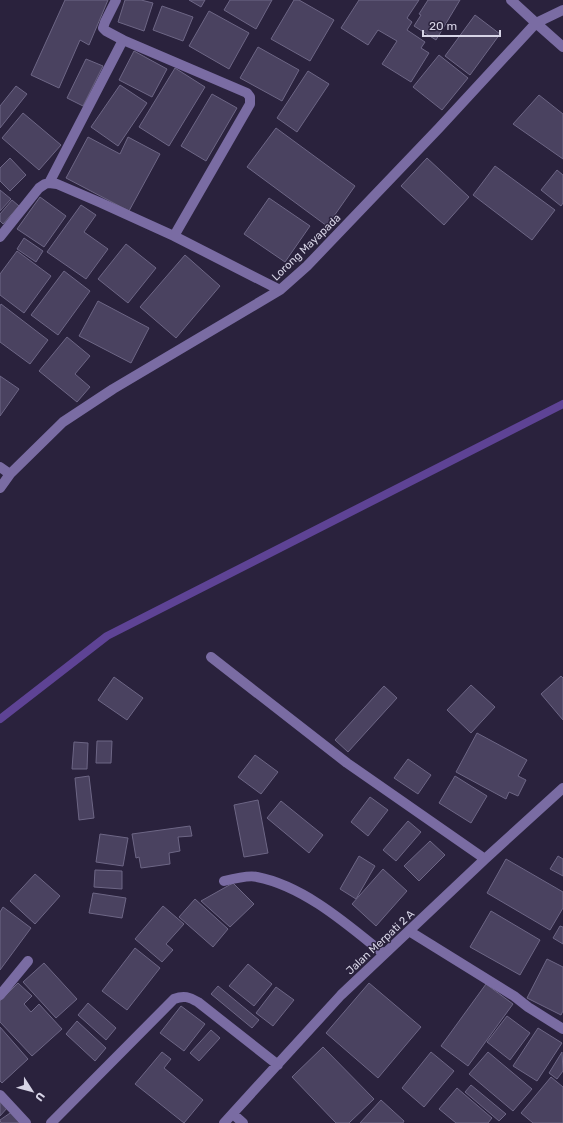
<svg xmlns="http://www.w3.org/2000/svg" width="563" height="1123" viewBox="0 0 563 1123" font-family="Rubik,sans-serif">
<rect width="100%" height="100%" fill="#2a223d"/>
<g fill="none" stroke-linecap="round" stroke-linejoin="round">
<path stroke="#5e4395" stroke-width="8" d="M0,719L107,636L563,404"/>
</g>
<path fill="#4a4260" stroke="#6d6685" d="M65,0H108L89,45L80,40L59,88L31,75Z
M125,0H141L153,3L144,31L118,22Z
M189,0H205L201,7Z
M230,0H272L256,29L224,10Z
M294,0H299L334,20L310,61L271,39Z
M359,0H419L407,18L412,22L407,30L425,42L421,48L429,53L411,82L382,64L397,41L378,30L368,45L341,28Z
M428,0H460L436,40L414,26L421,15L419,14Z
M162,6L193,17L183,41L153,30Z
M209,11L249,33L229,69L189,46Z
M475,15L500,34L470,75L445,56Z
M258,47L299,70L282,101L240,78Z
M134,51L167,69L152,97L119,80Z
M439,55L468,78L442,110L413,87Z
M86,59L103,66L83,106L67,98Z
M175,68L205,87L169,146L139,127Z
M308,71L329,84L297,132L277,118Z
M120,85L147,103L118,146L91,127Z
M16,86L27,94L0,128V106Z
M212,94L237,108L206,161L181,146Z
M539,95L563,114V159L513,124Z
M23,113L61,145L39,170L2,138Z
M276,128L355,186L327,226L247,167Z
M88,137L120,154L128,137L160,154L129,211L66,178Z
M10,158L26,175L10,191L0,181V168Z
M427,158L469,197L444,225L401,186Z
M495,166L555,210L532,240L473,195Z
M557,170L563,175V203L561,206L541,190Z
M0,190L11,199L0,211Z
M40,197L66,216L44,247L17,229Z
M269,198L310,226L285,262L244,234Z
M12,200L19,206L3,224L0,221V214Z
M81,205L96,215L84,232L108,249L86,279L47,252Z
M24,238L43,251L36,262L17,249Z
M126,244L156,268L128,303L98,279Z
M17,251L51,276L24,313L0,295V274Z
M185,255L220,286L176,338L140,307Z
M64,271L90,291L58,335L31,315Z
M98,301L149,328L131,363L79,336Z
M1,304L48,340L30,364L0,342V306Z
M67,337L90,356L75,374L90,387L77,402L39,371Z
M0,376L19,389L0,416Z
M561,676L563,678V720L541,694Z
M114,677L143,698L127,720L98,700Z
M471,685L495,707L471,733L447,710Z
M384,686L397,698L348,752L335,740Z
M477,733L527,760L518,776L526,780L518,796L509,792L506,799L456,772Z
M97,741H112L111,763H96Z
M74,742L88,743L87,769H72Z
M255,755L278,772L261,794L238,777Z
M408,759L431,775L418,794L394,778Z
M89,776L94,818L79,820L75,778Z
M455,776L487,796L471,823L439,803Z
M370,797L388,810L368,836L351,822Z
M258,800L268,853L244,857L234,805Z
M281,801L323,835L309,853L267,818Z
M408,821L421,832L396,861L383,850Z
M190,826L192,836L178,837L180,851L169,853L170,864L141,868L139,857L136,858L132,834Z
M100,834L128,838L123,866L96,862Z
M430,841L445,855L419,881L404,866Z
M359,856L375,866L356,899L340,889Z
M558,856L563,859V876L550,869Z
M506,859L563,892V908L550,930L487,893Z
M383,869L407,891L376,926L352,904Z
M95,870L122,871V889L94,887Z
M35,874L60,896L35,924L10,901Z
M233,883L254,904L230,927L201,901Z
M93,893L126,898L122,918L89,913Z
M195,899L228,929L213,947L179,917Z
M163,906L184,924L166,944L173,950L162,962L135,939Z
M3,907L31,928L0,970V912Z
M491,911L540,940L520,975L470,947Z
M560,926L563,927V944L553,938Z
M135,948L160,968L127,1010L102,991Z
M547,959L563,967V1011L561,1015L527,998Z
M44,963L77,999L56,1018L23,982Z
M248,964L272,984L254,1006L229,986Z
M18,983L32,996L24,1004L31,1012L39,1004L62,1029L32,1056L0,1022V1001Z
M369,983L421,1027L378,1078L326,1033Z
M486,984L513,1004L468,1066L441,1046Z
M218,986L259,1020L252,1028L211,994Z
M276,987L294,1000L273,1026L256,1013Z
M88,1003L116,1028L106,1040L78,1015Z
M181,1006L205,1024L184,1051L160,1033Z
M507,1016L530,1033L510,1060L487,1042Z
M77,1021L106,1048L95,1061L66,1034Z
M0,1027L28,1059L2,1083L0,1081Z
M538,1028L562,1043L537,1081L513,1066Z
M211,1030L220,1038L199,1061L190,1053Z
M323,1047L374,1099L349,1123H336L292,1077Z
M162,1052L171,1059L164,1068L203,1100L184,1123L135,1084Z
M431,1052L454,1071L424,1107L402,1088Z
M488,1052L532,1089L513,1111L469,1074Z
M562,1052L563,1071L557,1079L549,1073Z
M551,1077L563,1087V1123H533L521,1113Z
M471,1085L506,1114L499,1121L465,1092Z
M457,1088L492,1118L488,1123H456L439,1109Z
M0,1099L8,1107L0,1116Z
M381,1100L404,1121L403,1123H360Z
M13,1111L21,1123H1L0,1120Z"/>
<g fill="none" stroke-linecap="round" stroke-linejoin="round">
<path stroke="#7a6ca3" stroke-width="10" d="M116,0L105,22L103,28L106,31L123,40
M511,0L536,23L563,47
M49,183L123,40L247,93L250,97V104L174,236
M0,237L39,188L45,184L49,183L57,184L99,202L174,236L280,290
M0,467L10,474
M0,488L10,474L63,422L113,389L280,290L307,266L439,128L536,23L563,10
M211,657L347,763L485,859
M224,881C232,879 250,875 257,877C304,886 348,925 384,954
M409,931L501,988L514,996L528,1007L563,1029
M0,995L28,961
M0,1095L26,1123
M233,1114L243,1123
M51,1123L174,999C184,995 189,997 198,1002L278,1065
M224,1123L341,995L485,859L563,788"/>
</g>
<g text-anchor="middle" stroke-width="3" stroke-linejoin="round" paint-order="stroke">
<g font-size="11" fill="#d7d4e6" stroke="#2a223d">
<text transform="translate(306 247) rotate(-44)" y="4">Lorong Mayapada</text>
<text transform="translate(380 942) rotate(-43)" y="4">Jalan Merpati 2 A</text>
</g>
</g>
<g transform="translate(32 1091) rotate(126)" stroke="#2a223d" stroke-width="3" paint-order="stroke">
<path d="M0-3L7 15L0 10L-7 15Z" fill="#d7d4e6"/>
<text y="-6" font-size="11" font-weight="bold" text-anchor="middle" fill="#d7d4e6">U</text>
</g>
<path d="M423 30v6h77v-6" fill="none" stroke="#d7d4e6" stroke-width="2"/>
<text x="429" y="30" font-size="12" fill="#d7d4e6" stroke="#2a223d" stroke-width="3" paint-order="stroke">20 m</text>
</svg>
